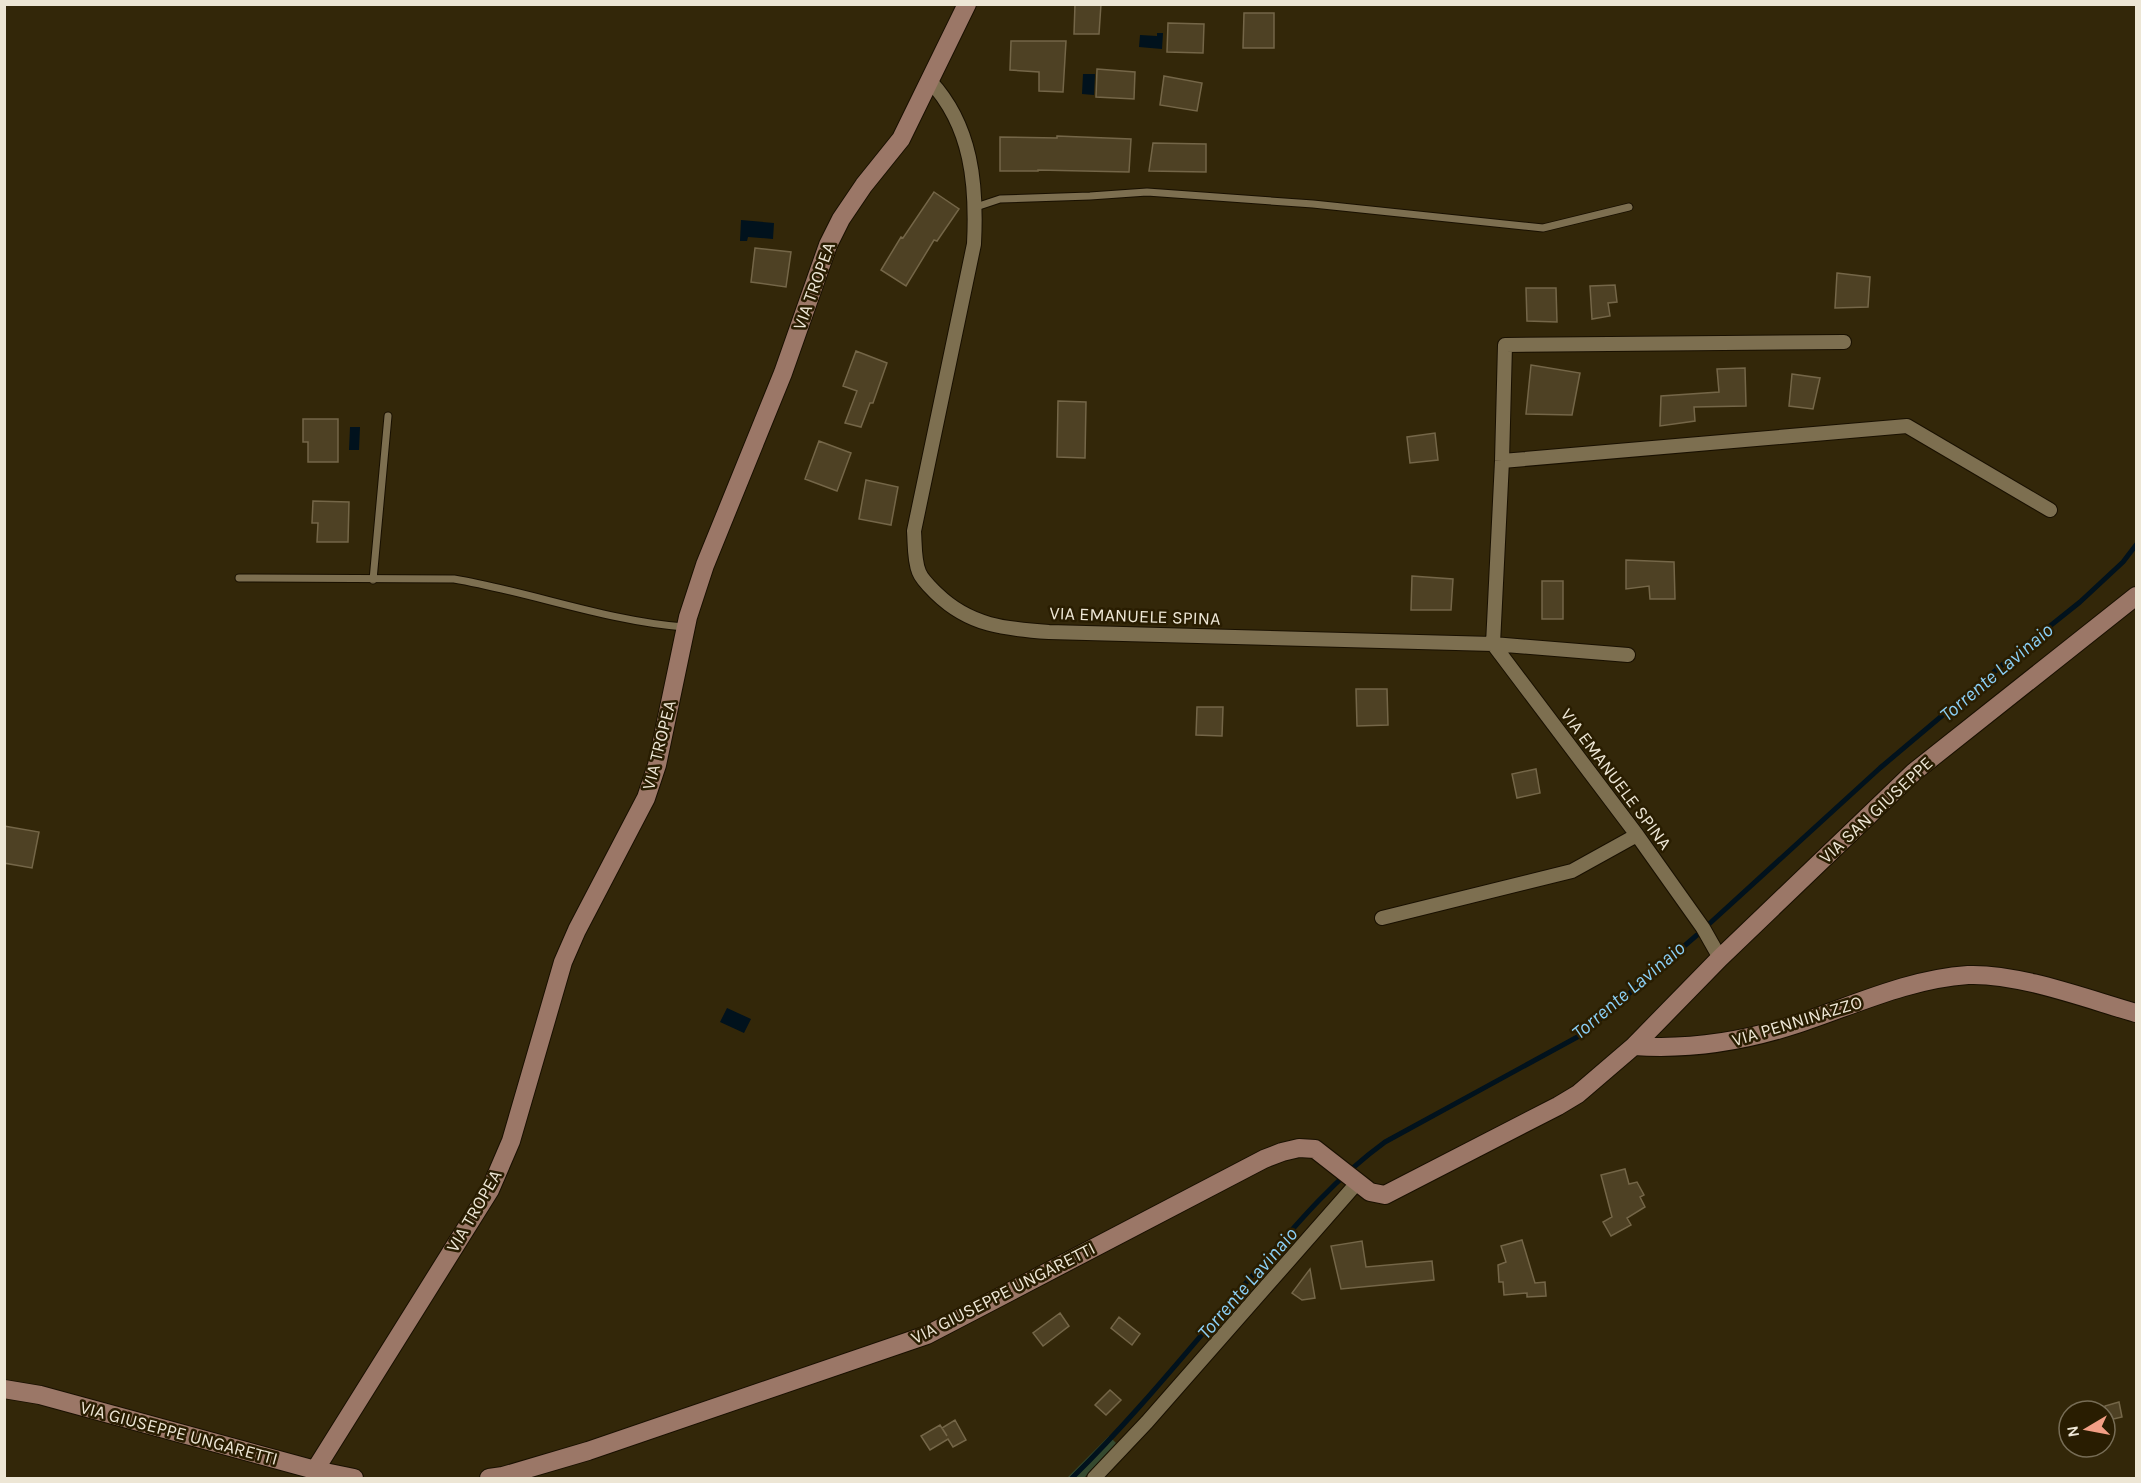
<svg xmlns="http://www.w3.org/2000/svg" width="2141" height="1483" viewBox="0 0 2141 1483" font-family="Karla,sans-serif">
<rect width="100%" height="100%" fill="#332709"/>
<path fill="#354a2f" d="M1109,1436L1116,1443L1084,1478H1067Z"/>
<path fill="#01121d" d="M1157,33H1163L1162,49L1139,47L1140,35L1157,36Z
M1083,74H1095L1094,95L1082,94Z
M741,220L774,223L773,239L748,237L747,241H740Z
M350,427H360L359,450H349Z
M727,1008L751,1019L744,1033L720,1022Z"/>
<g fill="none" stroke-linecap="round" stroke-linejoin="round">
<path stroke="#01121d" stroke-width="5" d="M1072,1478C1134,1417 1188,1350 1245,1284C1289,1233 1330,1182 1385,1142L1581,1035L1697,935L1880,768L2020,650L2080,602L2123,562L2136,545"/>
</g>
<path fill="#4e4124" stroke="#746648" stroke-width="1.5" d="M1075,4H1101L1099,34H1074Z
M1244,13H1274V48H1243Z
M1168,23L1204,24L1203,53L1167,52Z
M1011,41H1066L1063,92L1039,91V72L1010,70Z
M1097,69L1135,72L1134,99L1096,97Z
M1164,76L1202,83L1197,111L1160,105Z
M1057,136L1131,139L1129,172L1038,170V171H1000V137L1057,138Z
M1153,143L1206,144V172L1149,171Z
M934,192L959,209L937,241L934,240L906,286L881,270L901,237L903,238Z
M755,248L791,252L786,287L751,282Z
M1837,273L1870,277L1868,307L1835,308Z
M1615,285L1617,302L1608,303L1610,316L1592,319L1590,286Z
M1526,288H1556L1557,322L1527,321Z
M856,351L887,363L873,403H870L861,427L845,423L857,391L843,386Z
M1531,365L1580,373L1572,415L1526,414Z
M1745,368L1746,406L1694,407L1695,421L1660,426L1661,396L1719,392L1717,369Z
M1792,374L1820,378L1813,409L1789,406Z
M1058,401L1086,402L1085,458L1057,457Z
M303,419H338V462H308V442H303Z
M1435,433L1438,460L1410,463L1407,437Z
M819,441L851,453L837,491L805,479Z
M866,480L898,487L891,525L859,519Z
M313,501L349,502L348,542H317L318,523H312Z
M1626,560L1674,562L1675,599H1650L1649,586L1626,589Z
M1412,576L1453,579L1451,610H1411Z
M1542,581H1563V619H1542Z
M1356,689H1387L1388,725L1357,726Z
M1197,707H1223L1222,736L1196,735Z
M1536,769L1540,793L1517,798L1512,774Z
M4,826L39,832L32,868L4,863Z
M1625,1169L1629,1184L1637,1182L1644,1195L1640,1197L1645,1207L1627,1218L1631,1225L1611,1236L1603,1222L1612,1217L1601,1175Z
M1522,1240L1535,1283L1545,1282L1546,1296L1527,1297V1293L1504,1295L1503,1282H1499L1498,1265L1506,1262L1501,1246Z
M1362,1241L1366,1267L1432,1261L1434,1280L1341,1289L1331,1246Z
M1310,1269L1315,1298L1302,1300L1292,1293Z
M1060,1313L1069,1326L1043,1346L1033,1333Z
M1119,1317L1140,1334L1132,1345L1111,1328Z
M1110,1390L1121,1400L1106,1415L1095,1405Z
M2119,1402L2122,1417L2105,1421V1406Z
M955,1420L966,1440L953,1447L948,1439L930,1450L921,1436L940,1425L947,1436L942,1428Z"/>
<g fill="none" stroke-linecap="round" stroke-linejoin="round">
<g stroke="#191000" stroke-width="9">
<path id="lane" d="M976,207L1000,199L1090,196L1147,192L1313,204L1543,228L1629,207
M239,578L454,579C531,592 606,621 684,627
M373,580L388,416"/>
</g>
<g stroke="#191000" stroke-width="16">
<path id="street" d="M930,81C972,126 977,185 974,244L914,531C915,544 914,560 919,572C922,580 931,588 937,594C970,626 1006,629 1049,632L1493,644L1637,835L1703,928L1720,958
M1502,461L1907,426L2050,510
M1628,655L1493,644L1502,461L1505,345L1844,342
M1382,918L1572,871L1637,835
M1094,1478L1147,1422L1357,1183"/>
</g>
<g stroke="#191000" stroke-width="20">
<path id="secondary" d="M1634,1046C1689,1050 1745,1041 1797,1024C1852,1006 1908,979 1968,975C2018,973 2087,999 2136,1013
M4,1389L40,1395L315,1470L354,1478
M315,1470L490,1190L511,1141L563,962L577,930L646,798L657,765L688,617L705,565L783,373L828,245L841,219L864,185L901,139L967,4
M489,1478L503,1476L588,1451L927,1335L1264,1159L1282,1152L1299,1148L1315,1149L1370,1192L1385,1195L1558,1106L1578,1094L1634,1046L1720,958L1914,772L2136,596"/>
</g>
<use href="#lane" stroke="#7d6f50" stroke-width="7"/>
<use href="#street" stroke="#7d6f50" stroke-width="14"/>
<use href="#secondary" stroke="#9b7767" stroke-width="18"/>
</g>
<g text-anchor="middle" stroke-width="5" stroke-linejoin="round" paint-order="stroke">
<g font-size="18" fill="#ede6d5" stroke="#291d01">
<text transform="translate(814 286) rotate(-70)" y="6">VIA TROPEA</text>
<text transform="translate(1135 616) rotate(2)" y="6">VIA EMANUELE SPINA</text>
<text transform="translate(659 745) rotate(-76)" y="6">VIA TROPEA</text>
<text transform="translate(1616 779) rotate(53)" y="6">VIA EMANUELE SPINA</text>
<text transform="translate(1876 810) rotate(-43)" y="6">VIA SAN GIUSEPPE</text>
<text transform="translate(1797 1021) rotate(-17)" y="6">VIA PENNINAZZO</text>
<text transform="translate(474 1211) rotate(-60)" y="6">VIA TROPEA</text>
<text transform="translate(1003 1293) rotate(-27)" y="6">VIA GIUSEPPE UNGARETTI</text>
<text transform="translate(179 1433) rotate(15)" y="6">VIA GIUSEPPE UNGARETTI</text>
</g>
<g font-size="20" font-style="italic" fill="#8bcff5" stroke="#291d01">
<text transform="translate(1996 672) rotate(-40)" y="7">Torrente Lavinaio</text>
<text transform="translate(1628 990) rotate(-40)" y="7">Torrente Lavinaio</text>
<text transform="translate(1247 1283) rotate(-49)" y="7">Torrente Lavinaio</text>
</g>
</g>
<rect width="2141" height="1483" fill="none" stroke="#ede6d5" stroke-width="12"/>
<g transform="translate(2087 1429) rotate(260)"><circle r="28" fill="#291d01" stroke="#776d56" stroke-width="1.5"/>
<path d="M0-4.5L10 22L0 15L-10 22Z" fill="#f39f85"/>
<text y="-9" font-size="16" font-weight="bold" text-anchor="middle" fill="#ede6d5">N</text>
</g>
</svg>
